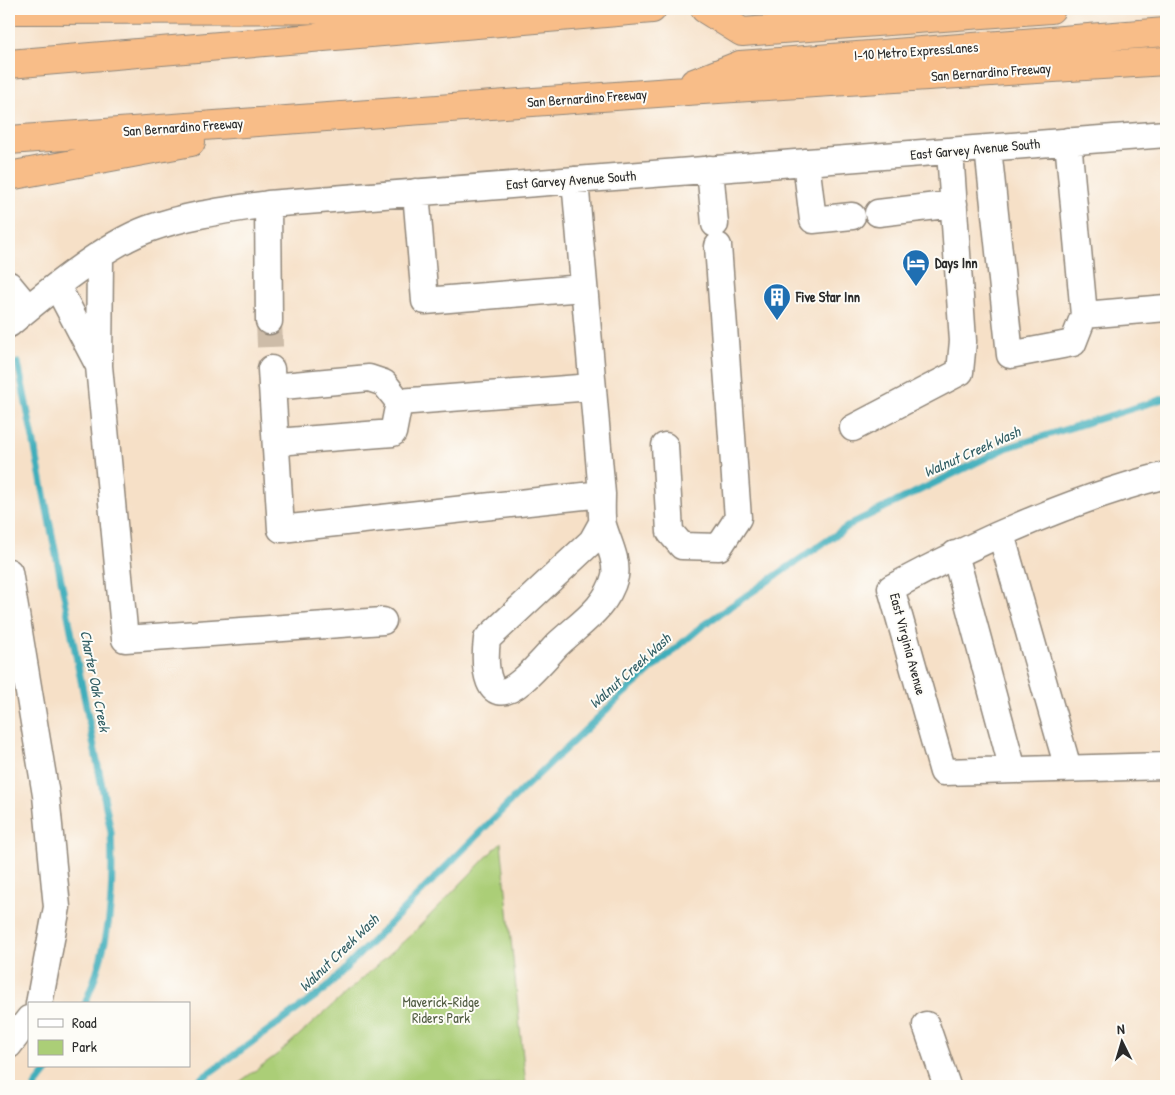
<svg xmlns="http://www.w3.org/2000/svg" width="1175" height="1095" viewBox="0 0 1175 1095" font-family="'Patrick Hand',sans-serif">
<rect width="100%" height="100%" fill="#fdfcf7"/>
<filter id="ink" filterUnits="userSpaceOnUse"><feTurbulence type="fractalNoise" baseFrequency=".02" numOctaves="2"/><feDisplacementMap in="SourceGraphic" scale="10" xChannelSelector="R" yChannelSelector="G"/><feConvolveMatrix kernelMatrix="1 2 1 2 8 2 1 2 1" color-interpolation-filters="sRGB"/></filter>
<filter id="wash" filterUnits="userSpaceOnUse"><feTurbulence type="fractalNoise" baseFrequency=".0096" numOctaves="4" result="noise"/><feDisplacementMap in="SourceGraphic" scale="20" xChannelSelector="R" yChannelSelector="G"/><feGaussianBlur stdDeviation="1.12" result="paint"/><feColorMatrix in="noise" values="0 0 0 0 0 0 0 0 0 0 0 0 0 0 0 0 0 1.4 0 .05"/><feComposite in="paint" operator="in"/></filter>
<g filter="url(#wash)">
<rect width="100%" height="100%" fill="#f6e0c7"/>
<path fill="#abce77" stroke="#6b7c51" d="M501,842L526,1086H234L279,1053L413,933Z"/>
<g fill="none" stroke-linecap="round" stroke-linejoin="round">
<path stroke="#3faebb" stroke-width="7" d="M18,363L111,832C114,898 111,942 85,1004
M35,1086L51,1066
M191,1086L323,991L521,791L624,693L702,626L853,523L1006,448L1166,398"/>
</g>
</g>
<g filter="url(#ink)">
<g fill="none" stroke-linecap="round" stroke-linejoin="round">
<path stroke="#cdbca8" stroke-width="26" stroke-dasharray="26 13" stroke-linecap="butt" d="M269,321L271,369"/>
<g stroke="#908679" stroke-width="29">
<path id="minor" d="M988,148L1010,355L1073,343L1084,315L1068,141
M806,162L813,220L852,216
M710,169L715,224
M416,192L425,301L583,288
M268,204L269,321
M878,213L954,204
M9,285L28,308
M57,286L99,366L100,256
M1084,315L1166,308
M9,324C45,294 104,245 148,229C187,215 227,210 268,204L1166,134
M99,366L125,639L383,621
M271,369L281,529L602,494L575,180
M272,387L369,378L384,383L399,402L592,387
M853,428L960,372L963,341L950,151
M276,442L393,433L399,402
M665,446L670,532L682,546L719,547L738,518L718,246
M1166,475C1071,499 978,541 891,588L943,772L1166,766
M602,494C602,504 601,515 603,525C607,540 618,560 615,576C607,608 579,624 557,645C546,657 535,670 522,681C485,713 484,664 487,639L592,541L602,523
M1001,534L1068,768
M955,554L1013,770
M9,572L46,795L57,907L39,1004
M926,1025L947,1086
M9,1045L29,1019"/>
</g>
<g stroke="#908679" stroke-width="30">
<path id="highway" d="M705,9L742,32L1051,9
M9,10L463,9
M9,64L652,9
M694,83L740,65L1166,32
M9,140L671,92L1166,61
M9,176L191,142"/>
</g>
<use href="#minor" stroke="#fff" stroke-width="26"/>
<use href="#highway" stroke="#f8bd88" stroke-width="28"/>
</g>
</g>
<defs>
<g id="hotel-pin" transform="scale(1.4375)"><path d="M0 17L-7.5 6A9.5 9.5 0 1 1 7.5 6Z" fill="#1f6fb2" stroke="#fdfcf7"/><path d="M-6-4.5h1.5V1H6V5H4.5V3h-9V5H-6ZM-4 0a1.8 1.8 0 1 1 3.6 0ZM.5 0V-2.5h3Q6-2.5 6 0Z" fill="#fff"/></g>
<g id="building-pin" transform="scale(1.4375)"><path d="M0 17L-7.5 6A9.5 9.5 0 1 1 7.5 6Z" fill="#1f6fb2" stroke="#fdfcf7"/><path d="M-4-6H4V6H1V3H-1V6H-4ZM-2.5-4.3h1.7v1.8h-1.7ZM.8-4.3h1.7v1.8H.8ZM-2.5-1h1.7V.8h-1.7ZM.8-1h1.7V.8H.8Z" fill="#fff"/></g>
</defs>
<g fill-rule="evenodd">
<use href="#hotel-pin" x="916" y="263"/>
<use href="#building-pin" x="777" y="297"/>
</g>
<g text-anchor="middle" stroke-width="4" stroke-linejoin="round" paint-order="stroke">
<g font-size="14" fill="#2b2b2b" stroke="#fdfcf7">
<text transform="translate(916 51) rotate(-4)" y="5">I-10 Metro ExpressLanes</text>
<text transform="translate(991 72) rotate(-4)" y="5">San Bernardino Freeway</text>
<text transform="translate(587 98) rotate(-4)" y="5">San Bernardino Freeway</text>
<text transform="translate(183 127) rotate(-4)" y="5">San Bernardino Freeway</text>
<text transform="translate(975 149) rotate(-5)" y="5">East Garvey Avenue South</text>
<text transform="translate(571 180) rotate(-4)" y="5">East Garvey Avenue South</text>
<text transform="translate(908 644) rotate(75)" y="5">East Virginia Avenue</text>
</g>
<g font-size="14" font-weight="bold" fill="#2b2b2b" stroke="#fdfcf7" text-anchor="start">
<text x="935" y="268">Days Inn</text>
<text x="796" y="302">Five Star Inn</text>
</g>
<g font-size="14" fill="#515c42" stroke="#fdfcf7">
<text x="441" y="1007">Maverick-Ridge<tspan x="441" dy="16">Riders Park</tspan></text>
</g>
<g font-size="15" font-style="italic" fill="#335f65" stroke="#fdfcf7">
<text transform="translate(972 452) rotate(-24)" y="5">Walnut Creek Wash</text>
<text transform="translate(630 671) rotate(-42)" y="5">Walnut Creek Wash</text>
<text transform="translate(95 681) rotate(79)" y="5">Charter Oak Creek</text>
<text transform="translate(339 953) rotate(-44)" y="5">Walnut Creek Wash</text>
</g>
</g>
<rect width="1175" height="1095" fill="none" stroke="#fdfcf7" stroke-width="30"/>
<rect x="28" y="1002" width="162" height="65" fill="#fdfcf7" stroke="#a9a8a5"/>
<rect x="38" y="1019" width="25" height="8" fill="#ffffff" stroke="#a9a8a5"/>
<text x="72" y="1028" font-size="15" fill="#2b2b2b">Road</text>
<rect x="38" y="1040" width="25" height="15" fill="#abce77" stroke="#a9a8a5"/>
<text x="72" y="1052" font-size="15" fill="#2b2b2b">Park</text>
<g transform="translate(1122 1042) rotate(355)" stroke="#fdfcf7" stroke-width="4" paint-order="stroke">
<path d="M0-4L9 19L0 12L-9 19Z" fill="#2b2b2b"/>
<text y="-8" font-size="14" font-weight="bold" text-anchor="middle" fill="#2b2b2b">N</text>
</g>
</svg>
